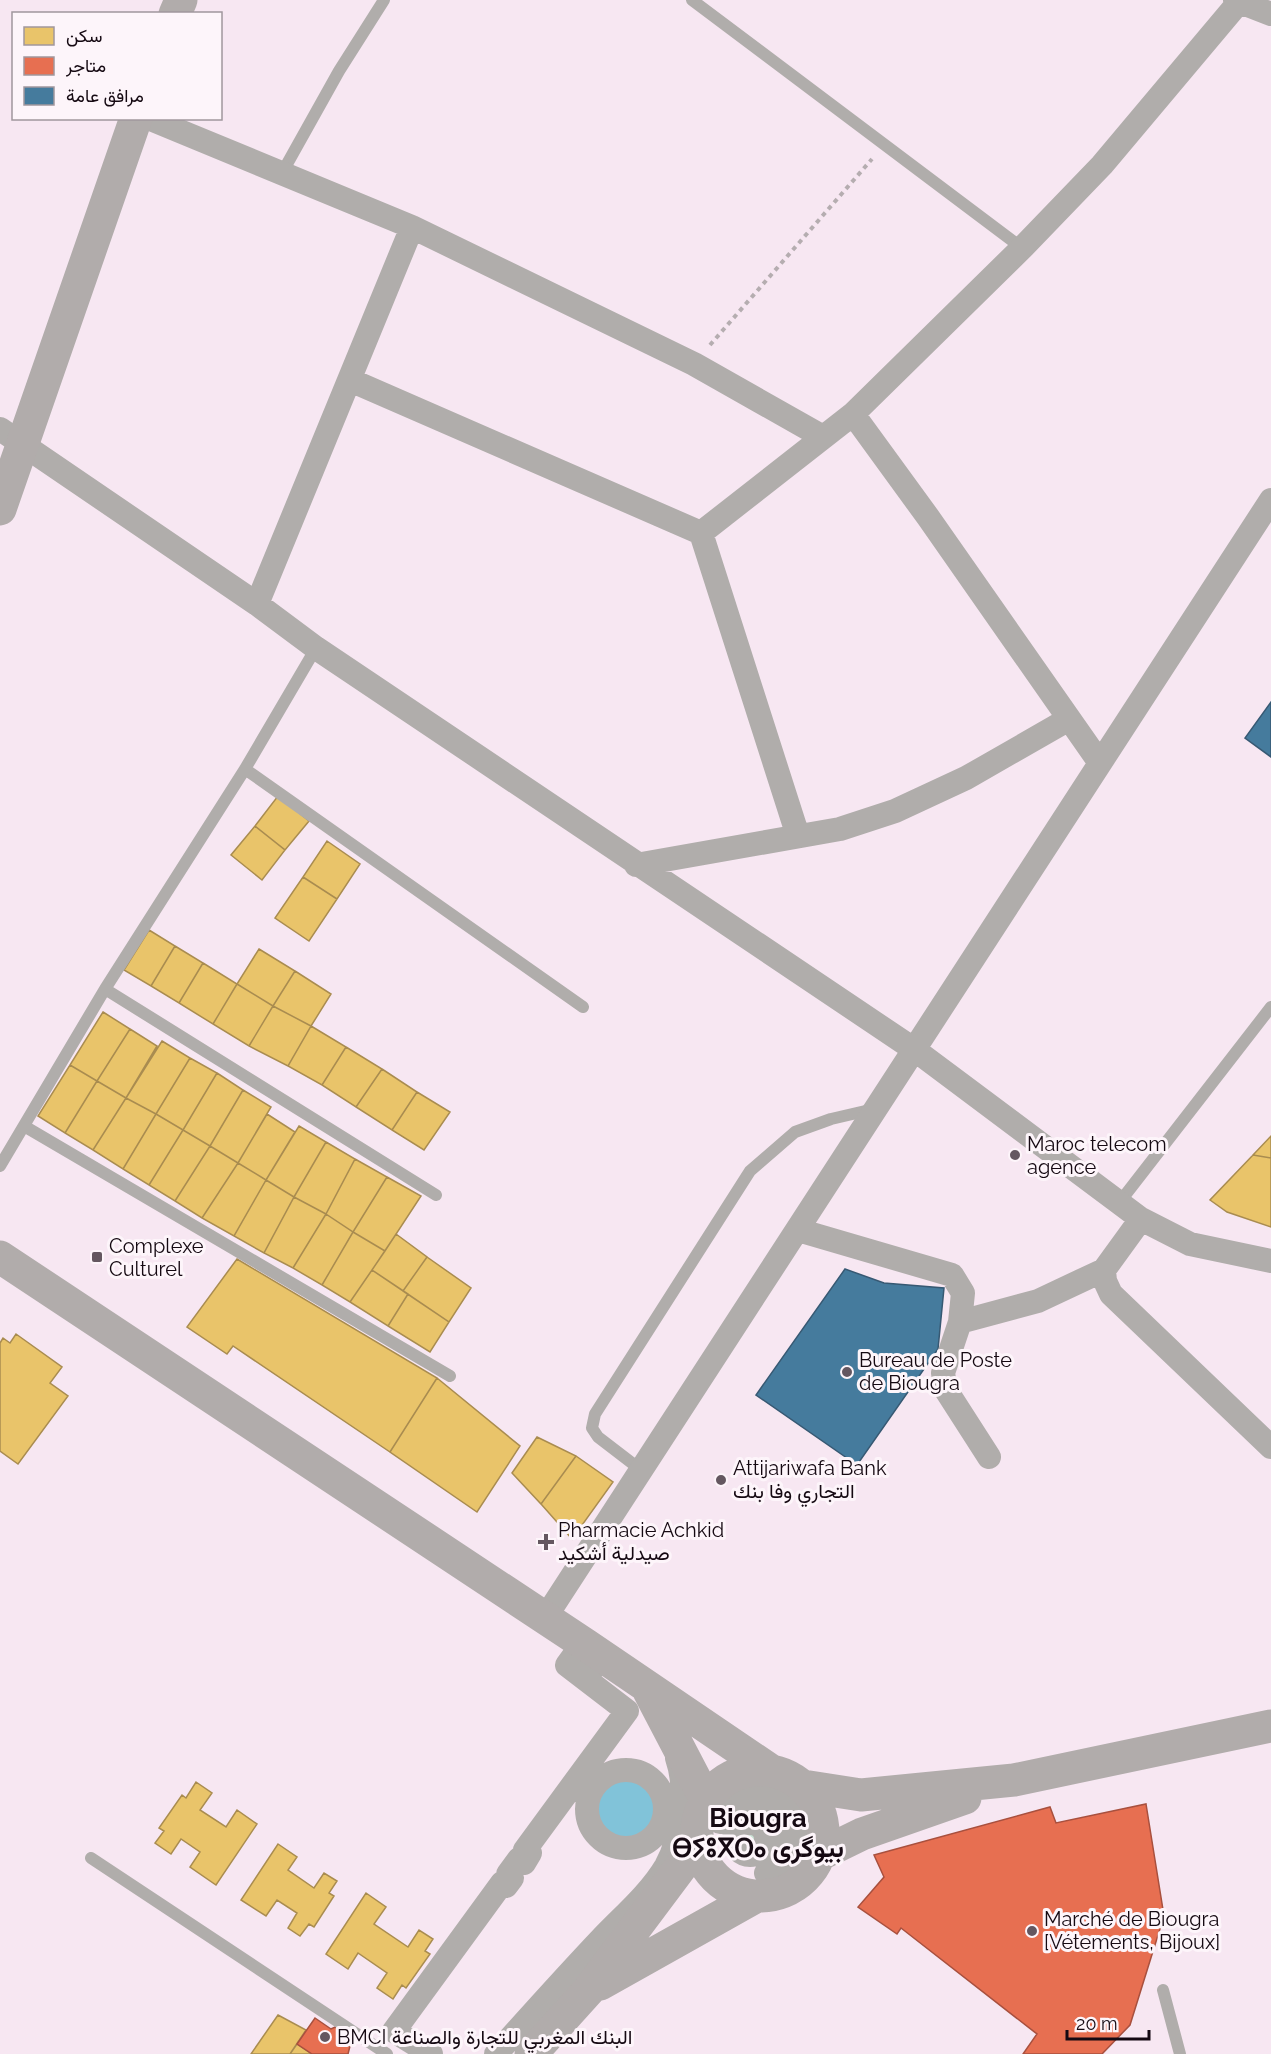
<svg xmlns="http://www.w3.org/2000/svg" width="1271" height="2054" viewBox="0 0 1271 2054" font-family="Raleway,Vazirmatn,'Noto Sans Tifinagh',sans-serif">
<rect width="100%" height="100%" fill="#f7e7f2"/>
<path fill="#cae4d5" d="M734 1839a16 16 0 1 1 32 0a16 16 0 1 1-32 0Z"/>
<path fill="#81c3d9" d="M587 1809a39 39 0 1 1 78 0a39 39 0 1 1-78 0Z"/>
<path fill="#e9c46a" stroke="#a98c50" stroke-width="1.5" d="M278,796L309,821L285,850L255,826Z
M255,826L285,850L262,880L231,855Z
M327,841L360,864L337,899L303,877Z
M303,877L337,899L309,941L275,918Z
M149,930L175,946L151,986L124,970Z
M175,946L203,963L179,1003L151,986Z
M259,949L295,971L273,1006L237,984Z
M203,963L237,984L213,1024L179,1003Z
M295,971L331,994L311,1026L273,1006Z
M237,984L273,1006L249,1046L213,1024Z
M273,1006L311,1026L288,1066L249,1046Z
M103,1012L130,1029L97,1081L70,1065Z
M311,1026L346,1047L322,1085L288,1066Z
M130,1029L157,1046L126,1098L97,1081Z
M162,1041L190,1058L156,1114L126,1098Z
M346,1047L382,1069L356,1107L322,1085Z
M190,1058L217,1073L183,1130L156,1114Z
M70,1065L97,1081L65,1133L38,1116Z
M382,1069L417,1092L392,1130L356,1107Z
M217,1073L243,1090L210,1146L183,1130Z
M97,1081L126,1098L93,1150L65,1133Z
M243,1090L271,1107L238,1163L210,1146Z
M417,1092L450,1112L424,1150L392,1130Z
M126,1098L156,1114L123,1169L93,1150Z
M156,1114L183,1130L149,1185L123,1169Z
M267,1114L295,1132L266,1180L238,1163Z
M299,1126L326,1142L294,1197L266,1180Z
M183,1130L210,1146L175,1201L149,1185Z
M1271,1136V1158L1253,1155Z
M326,1142L355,1159L326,1214L294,1197Z
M210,1146L238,1163L202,1218L175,1201Z
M1253,1155L1271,1158V1227L1227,1212L1210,1200Z
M355,1159L387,1177L353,1232L326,1214Z
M238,1163L266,1180L234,1236L202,1218Z
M387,1177L421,1196L385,1251L353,1232Z
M266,1180L294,1197L264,1253L234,1236Z
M294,1197L326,1214L293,1268L264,1253Z
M326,1214L353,1232L322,1285L293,1268Z
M353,1232L385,1251L350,1302L322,1285Z
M396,1234L427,1257L403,1291L372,1270Z
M427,1257L471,1288L449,1322L403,1291Z
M237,1259L437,1378L390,1452L233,1346L227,1354L187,1327Z
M372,1270L408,1294L388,1326L350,1302Z
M408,1294L449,1322L430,1352L388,1326Z
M16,1334L62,1367L50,1383L68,1396L18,1464L0,1451V1343L3,1338L10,1343Z
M437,1378L520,1446L477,1512L390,1452Z
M537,1437L576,1456L541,1504L512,1473Z
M576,1456L613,1482L572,1539L541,1504Z
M196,1782L212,1793L200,1810L226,1827L237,1810L257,1824L216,1885L190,1867L200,1852L181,1839L171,1854L155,1843L164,1831L159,1828L182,1795L186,1798Z
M278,1844L297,1857L288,1870L314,1888L324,1873L337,1881L329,1893L334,1896L314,1927L309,1924L300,1936L288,1928L297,1913L277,1900L266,1916L241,1900Z
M366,1893L386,1907L374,1924L408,1947L419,1930L433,1939L425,1951L430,1954L406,1988L402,1985L393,1999L377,1988L387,1973L358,1953L348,1969L326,1954Z
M278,2015L306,2030L290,2054H251Z
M297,2044L312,2054H290Z"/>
<path fill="#e76f51" stroke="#a8503e" stroke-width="1.5" d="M1146,1804L1164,1916L1130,2025L1102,2054H1023L1037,2034L901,1928L897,1934L858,1907L884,1877L874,1855L1050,1807L1056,1823Z
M315,2018L331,2029L335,2027L344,2032L349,2039H346L347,2046H350L348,2054H312L297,2044Z"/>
<path fill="#457b9d" stroke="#375973" stroke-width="1.5" d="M1271,702V757L1245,738Z
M845,1269L884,1283L944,1288L938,1349L857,1465L756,1395Z"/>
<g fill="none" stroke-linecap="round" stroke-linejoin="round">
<path stroke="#b5adb0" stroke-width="4" stroke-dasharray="4.5 4.5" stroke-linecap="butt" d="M710,345L872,159"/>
<path stroke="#b0adab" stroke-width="12" d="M692,0L1022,248
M282,173L339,71L384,0
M245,769L583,1007
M105,989L245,769L316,648
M24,1126L450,1376
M0,1166L105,989L436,1195
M1119,1203L1271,1007
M641,1470L598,1437L592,1428L595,1414L750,1171L795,1132L831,1119L874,1109
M91,1858L387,2054
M1163,1990L1180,2054"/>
<path stroke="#b0adab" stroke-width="24" d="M1235,0L1271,14
M148,118L412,227L694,364L823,437
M350,380L701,533L798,836
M853,414L928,517L1100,763
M0,429L257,604L316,648L915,1050L1141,1219L1190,1244L1271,1261
M701,533L853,414L1022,248L1102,165L1239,2
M257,604L412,227
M636,865L840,829L895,811L966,778L1069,719
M1141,1219L1104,1270L1105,1281L1111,1294L1271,1447
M798,1230L952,1275L963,1293L960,1322L943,1373L946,1390L989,1457
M960,1322L1038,1301L1104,1270
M545,1618L1271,500
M587 1809a39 39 0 1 1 78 0a39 39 0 1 1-78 0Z
M766,1791C811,1807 811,1856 766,1873C815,1838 761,1776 720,1822C727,1800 744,1792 766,1791Z
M734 1839a16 16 0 1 1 32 0a16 16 0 1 1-32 0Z
M431,2054L394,2031L502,1883L506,1886L512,1878L508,1874L519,1859L524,1863L530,1853L525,1850L627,1711L567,1665L578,1650L598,1665
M496,2054C531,2015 566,1976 602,1938C623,1916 650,1893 666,1866C682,1837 688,1790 677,1758"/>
<path stroke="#b1acab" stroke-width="33" d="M175,14L181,0
M0,509L136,118
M0,1257L586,1645L770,1770
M649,1691L706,1800
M697 1833a63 63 0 1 1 126 0a63 63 0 1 1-126 0Z
M803,1786L861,1795L1014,1780L1271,1726
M819,1855L862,1834L965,1798
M600,1984L757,1896
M531,2054L588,1991L698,1844"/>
</g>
<g fill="#645760" stroke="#fdf5fa" stroke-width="2">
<circle cx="1015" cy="1155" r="6"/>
<rect x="91" y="1251" width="12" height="12" rx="3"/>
<circle cx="847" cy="1372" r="6"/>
<circle cx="721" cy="1480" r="6"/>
<path d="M543 1533h6v6h6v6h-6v6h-6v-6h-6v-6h6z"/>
<circle cx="1032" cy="1931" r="6"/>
<circle cx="325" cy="2037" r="6"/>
</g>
<g text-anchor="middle" stroke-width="6" stroke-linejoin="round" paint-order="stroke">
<g font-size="20" fill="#150912" stroke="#fdf5fa" text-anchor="start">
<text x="1027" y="1151">Maroc telecom<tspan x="1027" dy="23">agence</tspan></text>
<text x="109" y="1253">Complexe<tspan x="109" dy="23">Culturel</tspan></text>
<text x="859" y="1367">Bureau de Poste<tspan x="859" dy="23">de Biougra</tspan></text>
<text x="733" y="1475">Attijariwafa Bank<tspan x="733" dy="23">التجاري وفا بنك</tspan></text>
<text x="558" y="1537">Pharmacie Achkid<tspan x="558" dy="23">صيدلية أشكيد</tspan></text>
<text x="1044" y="1926">Marché de Biougra<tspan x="1044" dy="23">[Vétements, Bijoux]</tspan></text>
<text x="337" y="2044">BMCI البنك المغربي للتجارة والصناعة</text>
</g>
<g font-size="26" font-weight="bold" fill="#150912" stroke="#fdf5fa">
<text x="758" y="1827">Biougra<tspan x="758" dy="30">ⴱⵢⵓⴳⵔⴰ بيوگرى</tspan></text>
</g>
</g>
<rect x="12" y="12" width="210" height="108" fill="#fdf5fa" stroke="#a0979d" stroke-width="1.5"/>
<rect x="24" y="27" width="30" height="18" fill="#e9c46a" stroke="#a0979d" stroke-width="1.5"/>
<text x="66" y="42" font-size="18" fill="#150912">سكن</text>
<rect x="24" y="57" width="30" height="18" fill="#e76f51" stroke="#a0979d" stroke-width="1.5"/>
<text x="66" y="72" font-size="18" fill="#150912">متاجر</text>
<rect x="24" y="87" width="30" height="18" fill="#457b9d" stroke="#a0979d" stroke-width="1.5"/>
<text x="66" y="102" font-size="18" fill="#150912">مرافق عامة</text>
<path d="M1067 2030v9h82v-9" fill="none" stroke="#150912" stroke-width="3"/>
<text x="1076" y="2030" font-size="18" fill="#150912" stroke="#fdf5fa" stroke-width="4.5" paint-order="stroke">20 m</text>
</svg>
